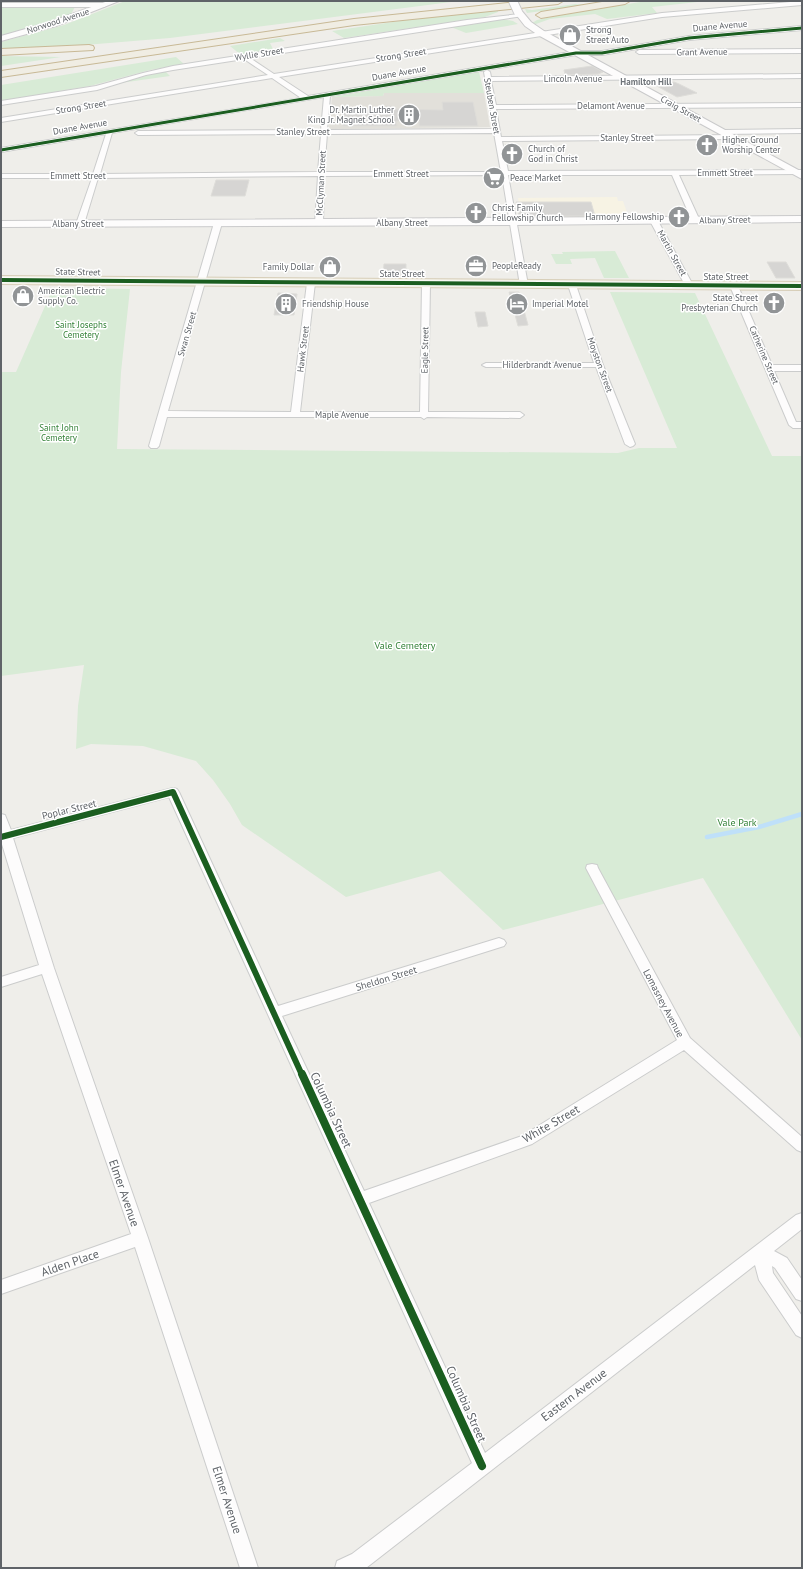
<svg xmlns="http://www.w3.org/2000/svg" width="803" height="1569" viewBox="0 0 803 1569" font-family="'PT Sans',sans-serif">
<rect width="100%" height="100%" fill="#efeeea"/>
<path fill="#f7f3e4" d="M617,197L618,201H623L629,218L522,219L518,198Z"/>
<path fill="#e2e0da" d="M384,93H484L490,127L329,129L332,97L383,96Z"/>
<path fill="#d8ebd6" d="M125,1H459L170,38L36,49L1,48V42L64,25Z
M646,1H706L652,7L657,13L607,19L595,14L550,19L536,24L532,23L537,20L556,16Z
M575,4L587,5L527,13L525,9L532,10Z
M1,7H75L71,14L58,20L1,36Z
M498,10V12L485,17L344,38L332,31L420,18Z
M502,19L513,21L518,24L466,33L451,27Z
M280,38L285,41L270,43L273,49L241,55L230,46Z
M1,56L61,57L1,66Z
M176,57L184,64L150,70L90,86L1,101V85Z
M165,71L170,76L120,83Z
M479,72L484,93H384L383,96L332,97Z
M615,251L629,278H604L595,258L570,259L572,264H556L551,254H563L562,252Z
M53,288L130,289L121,372L117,449L618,453L639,448H677L610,292L695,293L772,456H802V1040L703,878L503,930L440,871L346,897L242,825L230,804L213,780L196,761L143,746L91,744L76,749L78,706L84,665L1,676V372H16Z"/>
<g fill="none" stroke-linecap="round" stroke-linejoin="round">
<path stroke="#bfe0f9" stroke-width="4.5" d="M707,837L759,827L802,814"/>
</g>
<path fill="#d6d5d3" stroke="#deddd9" d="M592,66L603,72L598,74L565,75L564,70Z
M674,82L679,84L697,93L677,97L655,85Z
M442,102H473L478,126H419V121H396L397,126H343V110H382V106H392L393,109L443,110Z
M216,180H249L245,196H211Z
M516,202H591L595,216H519Z
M767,262H786L795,278H776Z
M384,264H406V276H383Z
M509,292H519L528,325L518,326Z
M278,293L297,294L294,315H274Z
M475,312H485L488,326L478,327Z"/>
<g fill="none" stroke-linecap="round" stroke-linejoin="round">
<g stroke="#cbcccc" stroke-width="2">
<path id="street" d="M802,1V5L662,17L279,77L308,96L576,51H602L689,36L802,26V30L689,40L602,55H576L330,96L327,130L494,129L484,72L487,70L490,72L491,77L802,74V78L491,81L496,105L802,103V107L496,109L501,137L733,135L736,137L733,139L502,141L508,171L802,170V174L679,175L700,221L696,223L692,221L672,175H508L528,285L524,287L520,285L502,175L324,176L323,223L319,225L315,223L318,176L98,178L84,224L80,226L76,224L92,178H1V174H93L106,134L1,152V148L301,98L272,78L1,122V118L268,75L244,59L173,70L146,75L97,90L1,105V101L96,86L143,73L173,66L467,20L520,14L523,16L250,58L274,74L662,13ZM324,97L321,130L138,131L135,133L138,135L321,134L318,172L100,174L112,133ZM494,133L501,172H324L327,134Z
M1,3H104L107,5L104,7H1Z
M802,49V53L639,54L636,52L639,50Z
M802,129V133L724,134L721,132L724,130Z
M654,219L658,221L693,285L692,287H689L685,285L650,221Z
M218,221L222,223L168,411L291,412L307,283L311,281L315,283L300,412H420L422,283L426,281L430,283L428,412H520L524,415L520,418L427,417L424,419L421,417H167L159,446L157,448H151L149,446L214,223Z
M569,283H572L576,285L603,365L635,444L633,446L630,447L625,444L596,367H486L482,365L486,363H594L568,285Z
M731,284H734L738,286L772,365H802V371H774L796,422H802V428H793L789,425L730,286Z
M173,788L177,789L179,792L278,1006L499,938L504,940L506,943L504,946L282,1016L364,1191L522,1136L677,1040L586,868L587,865L592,864L597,865L598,868L690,1038L802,1137V1152L797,1150L684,1050L532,1144L369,1203L485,1453L796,1215L802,1213V1229L774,1251L787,1258L802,1280V1301L796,1299L775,1268L772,1266L773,1273L802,1316V1338L796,1335L759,1280L755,1265L366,1568H335L337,1561L352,1554L472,1463L169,797L13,838L54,968L148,1238L258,1568H240L135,1247L1,1294V1280L131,1234L42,974L1,987V977L39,965L1,841V814L5,815L11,830Z"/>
</g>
<g stroke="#cacacb" stroke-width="2">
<path id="secondary" d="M108,1H119L56,26L1,41V36L50,22Z
M515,10H521L531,22L544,31L802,172V179L538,35L525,26L514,12Z
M802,216V222L514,225L1,227V221Z"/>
</g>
<g stroke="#d7ceb8" stroke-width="2">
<path id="primary" d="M1,276L802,282V290L1,284Z"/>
</g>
<g stroke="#c8b996" stroke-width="2">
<path id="highway" d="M528,1H563L558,4L354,25L1,77V71L354,19Z
M608,1H630L625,4L541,18L536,15L541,12Z
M89,45L93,46L94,48L93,50L1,55V49Z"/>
</g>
<use href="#street" fill="#fdfcfc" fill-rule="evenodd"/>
<use href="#secondary" fill="#fdfcfc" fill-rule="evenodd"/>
<use href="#primary" fill="#f4f2e9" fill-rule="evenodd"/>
<use href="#highway" fill="#f0ede3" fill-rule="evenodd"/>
<g stroke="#cacacb" stroke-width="10" stroke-linecap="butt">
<path id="secondary-bridge" d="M513,1L518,12"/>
</g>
<use href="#secondary-bridge" stroke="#fdfcfc" stroke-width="8"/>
<g stroke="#fff" stroke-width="4">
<path id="cycleway-far3" d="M1,150L576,53H602L689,38L802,28"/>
</g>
<g stroke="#fff" stroke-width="5.5">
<path id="cycleway-far2" d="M1,280L802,286"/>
</g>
<g stroke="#fff" stroke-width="9">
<path id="cycleway-far1" d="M1,837L173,792L302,1075"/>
</g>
<g stroke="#fff" stroke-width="11">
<path id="cycleway" d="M302,1074L482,1466"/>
</g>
<use href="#cycleway-far3" stroke="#1b5e20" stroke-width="3"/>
<use href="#cycleway-far2" stroke="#1b5e20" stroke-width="4"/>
<use href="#cycleway-far1" stroke="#1b5e20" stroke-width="6"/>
<use href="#cycleway" stroke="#1b5e20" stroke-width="8"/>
</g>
<defs>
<g id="shop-disc" transform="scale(1.15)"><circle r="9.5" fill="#919496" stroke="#fff"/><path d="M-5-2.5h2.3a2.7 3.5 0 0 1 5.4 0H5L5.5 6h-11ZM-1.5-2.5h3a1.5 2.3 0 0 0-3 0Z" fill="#fff"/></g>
<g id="building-disc" transform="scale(1.15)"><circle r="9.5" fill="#919496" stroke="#fff"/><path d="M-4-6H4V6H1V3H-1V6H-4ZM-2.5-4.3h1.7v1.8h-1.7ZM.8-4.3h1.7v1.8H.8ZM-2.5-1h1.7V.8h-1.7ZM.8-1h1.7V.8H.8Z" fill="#fff"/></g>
<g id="church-disc" transform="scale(1.15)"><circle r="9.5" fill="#919496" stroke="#fff"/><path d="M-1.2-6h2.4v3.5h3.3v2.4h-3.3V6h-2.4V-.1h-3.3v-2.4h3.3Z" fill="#fff"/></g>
<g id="supermarket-disc" transform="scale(1.15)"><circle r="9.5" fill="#919496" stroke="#fff"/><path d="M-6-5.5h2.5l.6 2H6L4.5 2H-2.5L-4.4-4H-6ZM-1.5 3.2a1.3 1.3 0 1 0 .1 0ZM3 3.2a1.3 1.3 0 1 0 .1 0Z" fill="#fff"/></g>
<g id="office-disc" transform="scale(1.15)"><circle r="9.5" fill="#919496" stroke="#fff"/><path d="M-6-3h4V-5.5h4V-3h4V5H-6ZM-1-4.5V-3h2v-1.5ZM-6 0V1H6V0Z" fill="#fff"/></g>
<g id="hotel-disc" transform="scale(1.15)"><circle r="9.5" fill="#919496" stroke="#fff"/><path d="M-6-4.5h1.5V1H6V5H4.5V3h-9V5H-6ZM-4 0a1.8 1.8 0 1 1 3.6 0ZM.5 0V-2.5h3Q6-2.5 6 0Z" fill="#fff"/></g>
</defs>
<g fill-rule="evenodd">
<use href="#shop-disc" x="570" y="35"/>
<use href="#building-disc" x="409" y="115"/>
<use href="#church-disc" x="707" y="145"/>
<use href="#church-disc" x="512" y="154"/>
<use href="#supermarket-disc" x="494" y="178"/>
<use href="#church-disc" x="476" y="213"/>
<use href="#church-disc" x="679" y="217"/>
<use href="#office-disc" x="476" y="266"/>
<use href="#shop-disc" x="330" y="267"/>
<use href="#shop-disc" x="23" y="296"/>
<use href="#church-disc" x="774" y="303"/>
<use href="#building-disc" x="286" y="304"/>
<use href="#hotel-disc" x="517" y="304"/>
</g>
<g text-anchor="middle" stroke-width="3" stroke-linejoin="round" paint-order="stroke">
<g font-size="9" fill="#5f6368" stroke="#fff">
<text transform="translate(58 21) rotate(-18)" y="3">Norwood Avenue</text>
<text transform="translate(720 26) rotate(-5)" y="3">Duane Avenue</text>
<text transform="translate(702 52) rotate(-1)" y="3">Grant Avenue</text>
<text transform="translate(259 54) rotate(-9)" y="3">Wyllie Street</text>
<text transform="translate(401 55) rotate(-9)" y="3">Strong Street</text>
<text transform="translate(399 73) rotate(-10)" y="3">Duane Avenue</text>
<text x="573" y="82">Lincoln Avenue</text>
<text transform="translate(492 106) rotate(80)" y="3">Steuben Street</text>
<text x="611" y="109">Delamont Avenue</text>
<text transform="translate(81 107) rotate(-9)" y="3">Strong Street</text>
<text transform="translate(681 109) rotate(29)" y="3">Craig Street</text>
<text transform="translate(80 127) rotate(-10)" y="3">Duane Avenue</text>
<text x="303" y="135">Stanley Street</text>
<text x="627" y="141">Stanley Street</text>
<text x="725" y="176">Emmett Street</text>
<text x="401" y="177">Emmett Street</text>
<text x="78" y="179">Emmett Street</text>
<text transform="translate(321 183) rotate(-87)" y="3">McClyman Street</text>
<text transform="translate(725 220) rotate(-1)" y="3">Albany Street</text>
<text x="402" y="226">Albany Street</text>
<text x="78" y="227">Albany Street</text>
<text transform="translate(672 253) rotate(61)" y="3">Martin Street</text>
<text transform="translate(78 272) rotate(1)" y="3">State Street</text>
<text x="402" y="277">State Street</text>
<text x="726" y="280">State Street</text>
<text transform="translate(187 334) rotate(-74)" y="3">Swan Street</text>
<text transform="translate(303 349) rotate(-83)" y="3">Hawk Street</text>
<text transform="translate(425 350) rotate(-89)" y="3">Eagle Street</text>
<text transform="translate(764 355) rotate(67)" y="3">Catherine Street</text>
<text x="542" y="368">Hilderbrandt Avenue</text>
<text transform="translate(600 365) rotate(70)" y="3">Moyston Street</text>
<text x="342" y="418">Maple Avenue</text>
</g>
<g font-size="9" fill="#5f6368" stroke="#fff" text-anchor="start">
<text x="586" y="33">Strong<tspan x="586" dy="10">Street Auto</tspan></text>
<text x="394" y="113" text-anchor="end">Dr. Martin Luther<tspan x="394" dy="10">King Jr. Magnet School</tspan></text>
<text x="722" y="143">Higher Ground<tspan x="722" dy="10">Worship Center</tspan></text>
<text x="528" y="152">Church of<tspan x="528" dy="10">God in Christ</tspan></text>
<text x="510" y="181">Peace Market</text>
<text x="492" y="211">Christ Family<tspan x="492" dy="10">Fellowship Church</tspan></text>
<text x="664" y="220" text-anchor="end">Harmony Fellowship</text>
<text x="492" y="269">PeopleReady</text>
<text x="314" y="270" text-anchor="end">Family Dollar</text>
<text x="38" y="294">American Electric<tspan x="38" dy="10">Supply Co.</tspan></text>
<text x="758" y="301" text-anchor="end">State Street<tspan x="758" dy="10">Presbyterian Church</tspan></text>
<text x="302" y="307">Friendship House</text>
<text x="532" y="307">Imperial Motel</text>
</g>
<g font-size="9" font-weight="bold" fill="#70757a" stroke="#fff">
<text x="646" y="85">Hamilton Hill</text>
</g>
<g font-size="9" fill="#348238" stroke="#fff">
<text x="81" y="328">Saint Josephs<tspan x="81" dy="10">Cemetery</tspan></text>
<text x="59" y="431">Saint John<tspan x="59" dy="10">Cemetery</tspan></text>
</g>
<g font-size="10" fill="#348238" stroke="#fff">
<text x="405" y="649">Vale Cemetery</text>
<text x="737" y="826">Vale Park</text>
</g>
<g font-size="10" fill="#5f6368" stroke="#fff">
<text transform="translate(69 809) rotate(-14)" y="4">Poplar Street</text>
<text transform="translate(386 978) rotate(-17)" y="4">Sheldon Street</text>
<text transform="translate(664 1003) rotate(62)" y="4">Lomasney Avenue</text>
</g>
<g font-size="12" fill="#5f6368" stroke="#fff">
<text transform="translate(331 1110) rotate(65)" y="4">Columbia Street</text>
<text transform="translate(551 1124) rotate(-30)" y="4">White Street</text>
<text transform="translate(124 1193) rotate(71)" y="4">Elmer Avenue</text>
<text transform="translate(70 1263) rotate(-19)" y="4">Alden Place</text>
<text transform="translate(574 1395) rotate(-37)" y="4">Eastern Avenue</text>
<text transform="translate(466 1404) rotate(66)" y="4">Columbia Street</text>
<text transform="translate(227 1500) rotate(72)" y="4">Elmer Avenue</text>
</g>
</g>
<rect width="803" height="1569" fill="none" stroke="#5f6368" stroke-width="4"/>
</svg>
